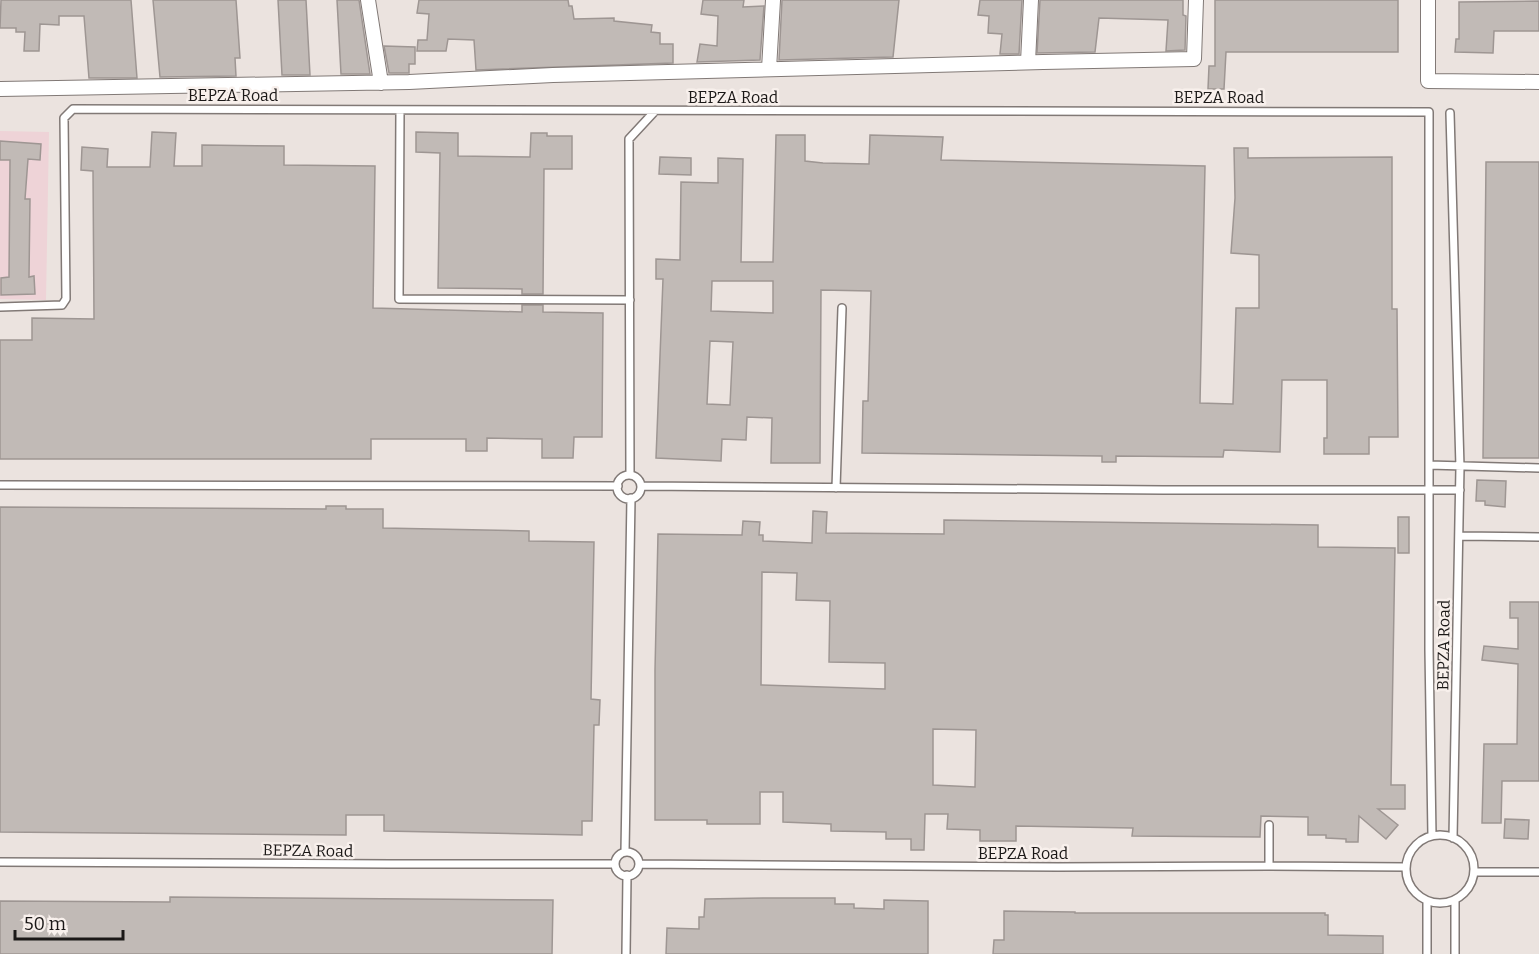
<svg xmlns="http://www.w3.org/2000/svg" width="1539" height="954" viewBox="0 0 1539 954" font-family="Bitter,serif">
<rect width="100%" height="100%" fill="#ebe3df"/>
<path fill="#eed3d7" d="M0,131L49,132L46,300L0,299Z"/>
<path fill="#c1bab6" stroke="#9e9693" stroke-width="1.5" fill-rule="evenodd" d="M1,0H131L137,78H89L84,16H59V25L40,24L39,51H24L25,32H16V28H0Z
M153,0H236L240,58H235L236,76L160,77Z
M278,0H306L310,75H282Z
M337,0H359L370,74H341Z
M419,0H568L569,6H572L574,19L614,18V21L652,25L651,32L660,33V44H673V63L476,70L474,40L448,39L446,51H417L418,40H427L429,14L417,13Z
M703,0H744L743,7L764,6L760,60L697,62L700,44L717,46L718,16L701,14Z
M782,0H899L893,57L779,60Z
M980,0H1022L1019,54H1000L1002,34L988,33L989,16L978,15Z
M1040,0H1183V15L1186,16L1185,50L1166,51L1168,20L1099,18L1095,52L1037,53Z
M1215,0H1398V52H1226L1224,89H1208L1209,66H1215Z
M1539,1V31H1494L1493,53L1455,52L1456,39H1459V2Z
M384,46L415,47V64H409V73H389Z
M152,132L176,133L174,166H202V145L284,146V165L375,166L373,308L522,312V305H543V312L603,313L602,437H574L573,458H542V439L487,438V451H466V439H371V459H0V340H32V318L94,319L93,171L81,170L82,147L108,149L107,167H150Z
M416,132L458,133V156L530,157L531,133H547V136H572V169H544L543,294H522V289L438,288L440,153L416,152Z
M776,135H805V161L823,163L869,164L870,135L943,137L941,160L1205,166L1200,403L1233,404L1236,308H1259V255L1231,253L1235,198L1234,148H1248V158L1392,157V309H1397L1398,437H1369V454H1324V438H1327V380H1282L1280,452L1224,450L1223,457L1116,456V462H1102V456L862,453L863,401H868L871,291L821,290L820,463H771L772,418L747,417L746,440L722,439L721,461L656,458L663,279H656V259L680,260L681,182L718,183V158L743,159L741,262H773ZM712,281H773V313L711,311ZM710,341L733,342L730,405L707,404Z
M0,141L41,144L40,160L28,159L25,199H30L29,277L34,276L35,294L1,295V278L9,277L10,160H0Z
M660,157L691,158V175L659,174Z
M1486,162H1539V458H1483Z
M1477,480L1506,481L1505,507L1485,505V501H1476Z
M326,506H346V509H383V528L529,531V541L594,542L591,699L600,700L599,725H594L592,821H582V835L384,831V815H346V835L0,832V507L326,509Z
M813,511L827,512L826,533L944,534V520L1318,525V547L1395,548L1391,785H1405V809H1378L1398,825L1386,839L1359,816L1358,842H1346V839L1326,838V835H1308V817L1261,816L1260,837L1132,836L1133,828L1016,826V841H980V830L947,829L948,814H925L924,850H911V839H886V832L831,831V824L783,822V792H760V824H707V820H655V670L658,534L742,535L743,521L760,522L759,535H763V541L812,543ZM762,572L797,573L796,600L830,601L829,662L885,663V689L761,685ZM933,729L976,730L975,787L933,785Z
M1398,517H1409V553H1398Z
M1510,602H1539V781H1502L1501,823H1482L1484,744H1517L1518,664L1482,660L1484,646L1518,649V618H1510Z
M1505,819L1529,820L1528,839L1504,838Z
M170,897L553,900L552,954H0V901L170,902Z
M763,898H835V904H854V908L884,909V900L928,901V954H666L667,928L699,929V917H704L705,899Z
M1004,911L1075,912V913H1325V915H1328V935L1383,936V954H993L994,940H1004Z"/>
<g fill="none" stroke-linecap="round" stroke-linejoin="round">
<g stroke="#817976" stroke-width="10">
<path id="service" d="M400,110L399,299L630,300
M1450,113L1460,467L1453,838
M0,307L62,305L66,299L64,118L73,109L1429,112V650L1432,836
M1429,465L1539,468
M630,475L629,139L655,111
M617 487a12 12 0 1 1 24 0a12 12 0 1 1-24 0Z
M0,485L618,486
M641,486L1163,490H1460
M836,488L842,308
M1459,536L1539,537
M1269,825V866
M1406 869a34 34 0 1 1 68 0a34 34 0 1 1-68 0Z
M625,852L631,498
M615 864a12 12 0 1 1 24 0a12 12 0 1 1-24 0Z
M0,862L391,864H615
M639,864L1058,867L1269,866L1406,867
M1474,872H1539
M1455,900V954
M626,954L627,875
M1427,954V901"/>
</g>
<g stroke="#817976" stroke-width="16">
<path id="minor" d="M368,0L381,83
M1428,0V81L1539,82
M1028,62L1031,0
M769,69L773,0
M0,89L409,82L553,75L1043,62L1194,59L1196,0"/>
</g>
<use href="#service" stroke="#fff" stroke-width="7"/>
<use href="#minor" stroke="#fff" stroke-width="14"/>
</g>
<g text-anchor="middle" stroke-width="5" stroke-linejoin="round" paint-order="stroke">
<g font-size="16" fill="#1b1817" stroke="#f8f0ec">
<text x="233" y="101">BEPZA Road</text>
<text x="733" y="103">BEPZA Road</text>
<text x="1219" y="103">BEPZA Road</text>
<text transform="translate(1443 645) rotate(-89)" y="6">BEPZA Road</text>
<text transform="translate(308 850) rotate(1)" y="6">BEPZA Road</text>
<text x="1023" y="859">BEPZA Road</text>
</g>
</g>
<path d="M15 930v9h108v-9" fill="none" stroke="#1b1817" stroke-width="3"/>
<text x="24" y="930" font-size="18" fill="#1b1817" stroke="#f8f0ec" stroke-width="4.5" paint-order="stroke">50 m</text>
</svg>
